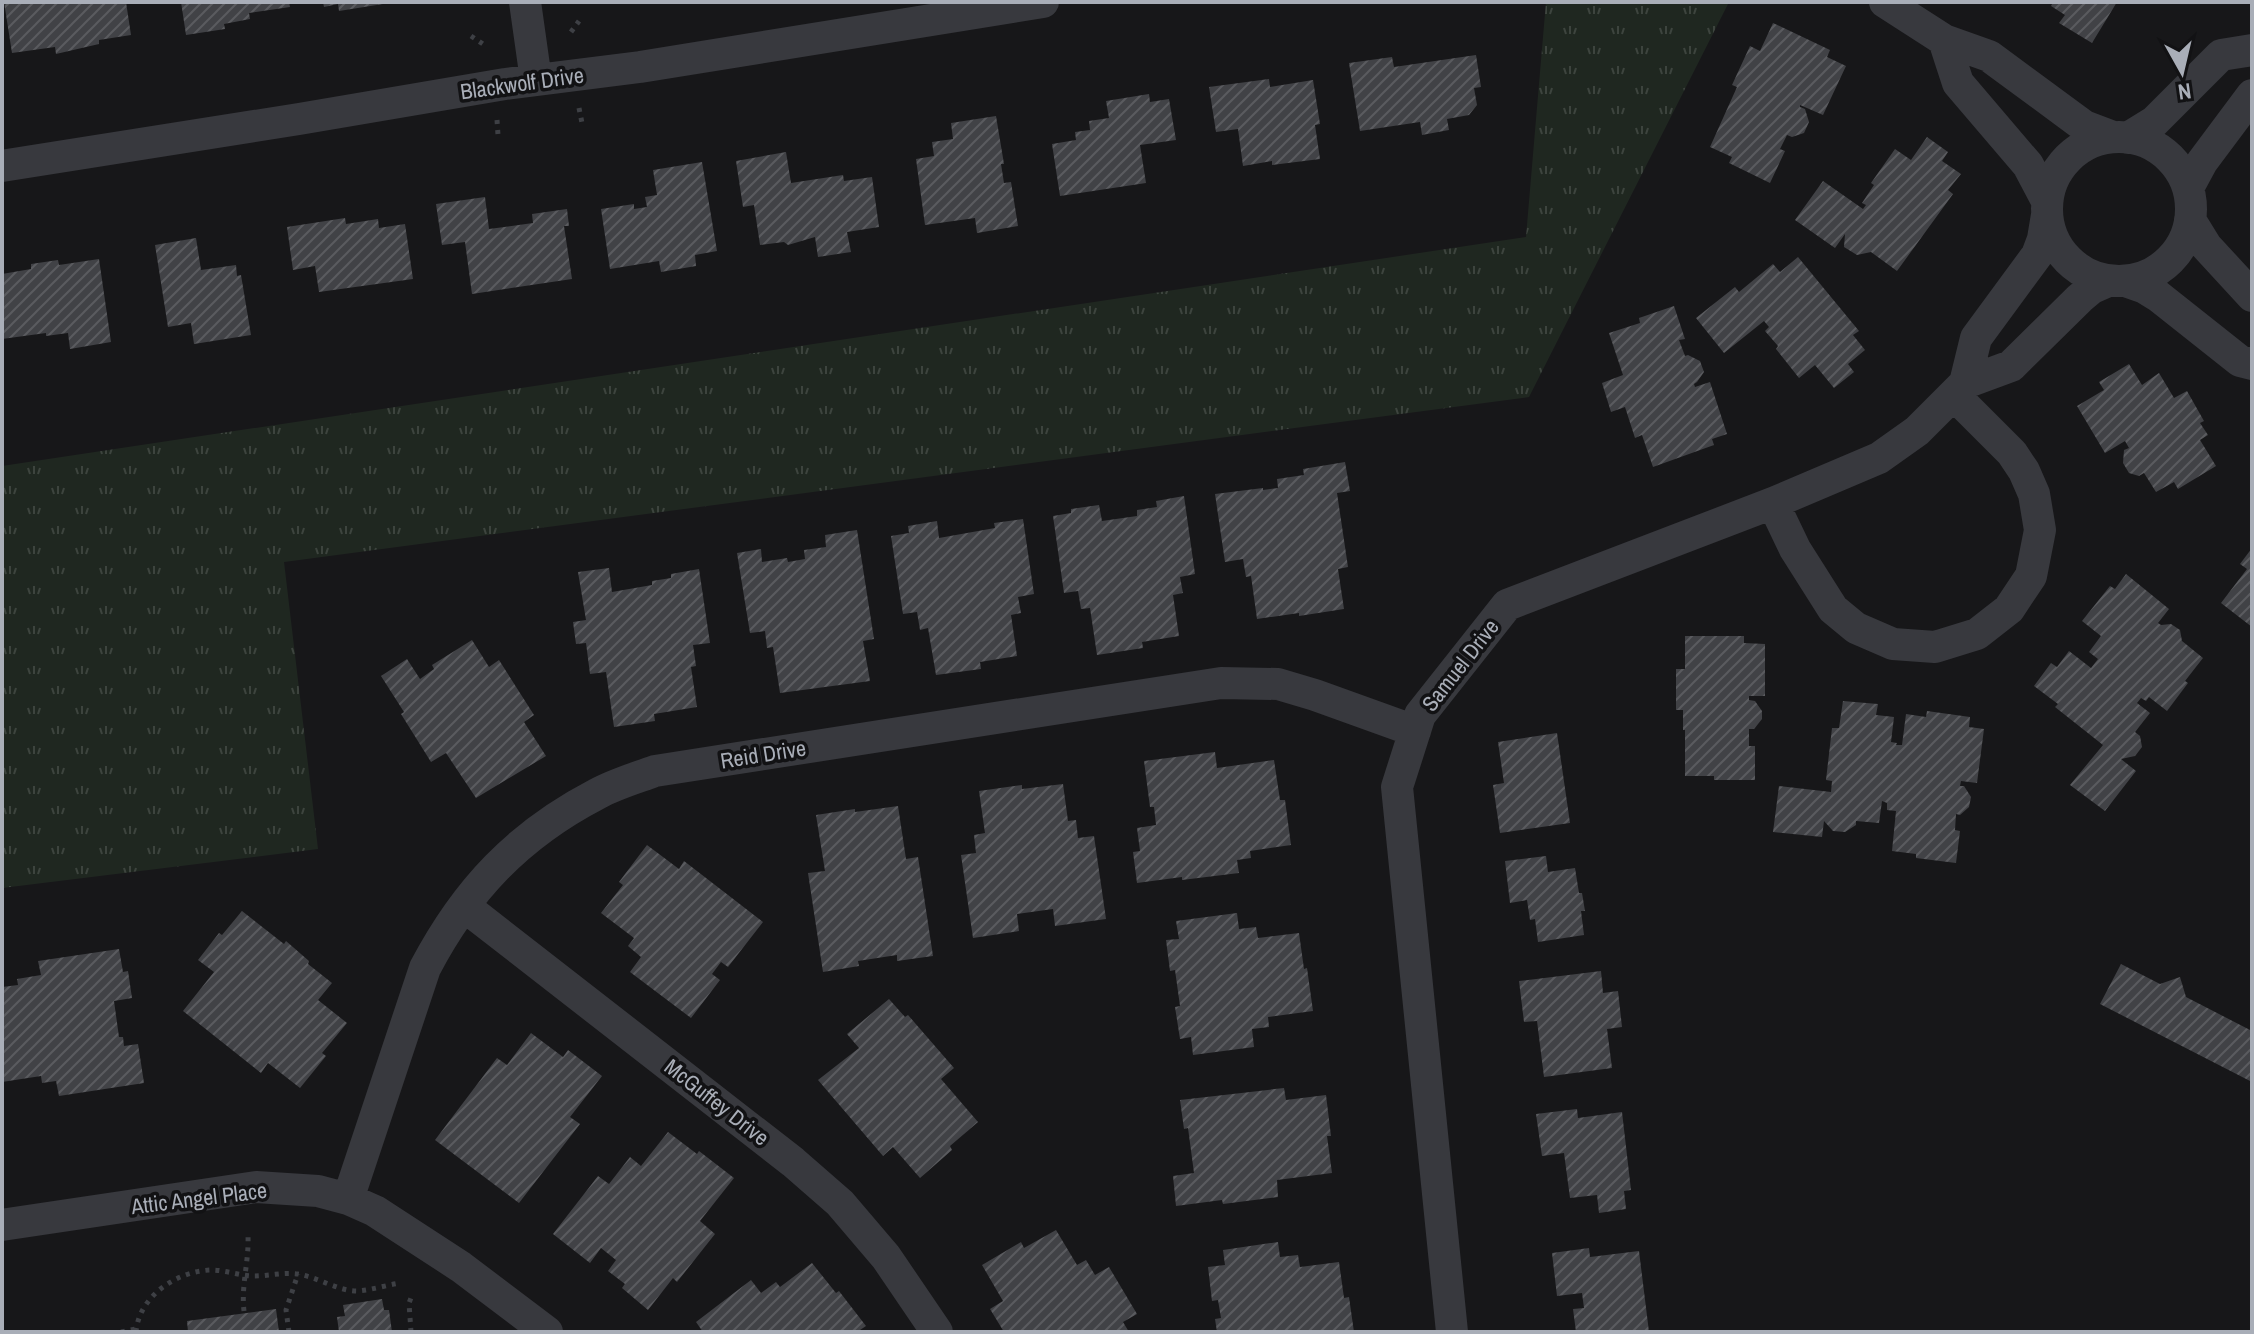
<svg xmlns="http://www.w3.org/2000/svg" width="2254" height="1334" viewBox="0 0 2254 1334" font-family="'Archivo Narrow',sans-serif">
<defs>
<pattern id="park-tufts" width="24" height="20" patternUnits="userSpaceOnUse" patternTransform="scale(2)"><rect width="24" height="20" fill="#1f2720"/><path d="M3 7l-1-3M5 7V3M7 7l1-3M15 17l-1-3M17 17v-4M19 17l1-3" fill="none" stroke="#3d443e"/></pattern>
<pattern id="building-hatch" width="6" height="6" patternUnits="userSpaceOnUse" patternTransform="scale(2)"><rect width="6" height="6" fill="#414246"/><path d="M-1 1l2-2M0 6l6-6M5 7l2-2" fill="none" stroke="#5a5b5f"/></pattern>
</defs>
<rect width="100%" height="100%" fill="#171719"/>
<path fill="url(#park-tufts)" d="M1546,2H1729L1529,397L284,562L318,849L2,888V466L1526,237Z"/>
<path fill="url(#building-hatch)" d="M4,2H126L131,35L99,40V44L56,54L55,47L12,53Z
M181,2H289L290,7L249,13L250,19L224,24L225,29L186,35Z
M323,2H383V4L339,11L338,4L324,7Z
M2053,2H2117L2092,43L2059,23L2065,15L2051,6Z
M1773,23L1830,50L1827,57L1846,66L1823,115L1800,105V107L1805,109L1809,122L1804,133L1792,137L1787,135L1780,149L1785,151L1770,183L1729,163L1732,157L1710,147L1737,87L1732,85L1750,46L1760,51Z
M1476,55L1481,87L1474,88L1477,105L1469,115L1447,119L1449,130L1422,135L1420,122L1360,131L1349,63L1392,57L1394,67Z
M1269,79L1270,87L1313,80L1320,124L1315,125L1320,159L1272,165V161L1243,166L1238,129L1216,132L1209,87Z
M1149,94L1150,102L1169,99L1176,140L1140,145L1146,183L1060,196L1052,144L1076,140L1075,132L1090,130L1089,121L1109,118L1106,101Z
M996,116L1004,164H1001L1004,183L1011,182L1018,226L977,233L975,218L925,225L916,159L934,156L932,142L953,139L951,123Z
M1927,137L1948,152L1942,161L1961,174L1948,190L1953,194L1897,271L1871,252L1857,255L1844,247L1845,234L1835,248L1795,220L1823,181L1863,209L1866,205L1862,203L1874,185L1871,183L1895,149L1911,160Z
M786,152L791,183L843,175L844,181L872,177L879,227L847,232L851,252L818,257L815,237L788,245L784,242L760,245L754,205L743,207L736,161Z
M702,162L717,251L695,255L696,266L661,272L659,261L610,269L601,209L634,204V209L647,207L645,197L657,195L653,170Z
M485,197L489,229L533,223L532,214L567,209L569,226H564L572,279L472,294L465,242L442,245L436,204Z
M345,218L346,224L378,219L379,228L405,224L413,279L319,292L315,266L293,270L287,227Z
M196,238L201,270L236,265L237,276L241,275L251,335L194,344L191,323L168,327L155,245Z
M1798,257L1859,331L1853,335L1865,350L1848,364L1854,372L1834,388L1815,365L1799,378L1776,349L1778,346L1765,331L1769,327L1764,321L1724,353L1696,318L1735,287L1739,292L1773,264L1780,272Z
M99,259L111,342L70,349L68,333L46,336V333L2,339V274L31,269V264L58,260L59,265Z
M1674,306L1685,339L1679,340L1685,356L1688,355L1700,361L1704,372L1697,382L1694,384L1695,387L1710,382L1727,434L1712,439L1714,445L1653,467L1642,435L1635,438L1625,407L1611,412L1602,383L1623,375L1609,333L1640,323L1639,318Z
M2129,364L2142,385L2159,373L2174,398L2187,391L2204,421L2200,423L2208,435L2200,440L2216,466L2178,489L2174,482L2156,492L2144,473L2139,476L2129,473L2123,463L2124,450L2129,448L2125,441L2105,453L2077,406L2104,390L2099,382Z
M1345,462L1350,491L1337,493L1348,567L1338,569L1344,609L1299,616V613L1257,619L1251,576L1246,577L1243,559L1225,562L1215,494L1263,488V490L1278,488L1277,479L1304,475L1303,469Z
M1184,496L1195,574L1180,577L1183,593L1173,595L1179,636L1142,642L1143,648L1097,655L1090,608L1081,609L1078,591L1064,593L1053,516L1071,513V509L1099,505L1102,521L1137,516V510L1157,507L1156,501Z
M1023,519L1034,594L1018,597L1021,613L1011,615L1017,656L980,662L981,669L936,675L928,628L920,630L917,612L903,614L891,536L909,533L908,526L937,521L939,538L995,528L994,523Z
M857,530L874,639L863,641L870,681L780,693L773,647L767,648L765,631L750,633L737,553L761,549L762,562L787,558L788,562L805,559L804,550L826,547L825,535Z
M2252,548V627L2221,603L2247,569L2240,564Z
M609,568L612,592L652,585V581L671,578V574L699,569L710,643L693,645L696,666L691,667L697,707L654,714L655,721L614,727L606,672L590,674L586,643L576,644L573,622L586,620L578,572Z
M2126,574L2169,609L2158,623L2161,625L2171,624L2180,630L2182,641L2203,658L2185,681L2188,683L2167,711L2149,697L2146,701L2141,698L2137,703L2150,713L2135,732L2140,736L2142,747L2135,756L2121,759L2136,771L2105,811L2070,785L2103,745L2055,707L2058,704L2034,686L2051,663L2057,667L2069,651L2091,668L2098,659L2089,652L2101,636L2082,621L2110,586L2115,589Z
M1685,636H1744V643L1765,644V696H1749V700L1755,701L1762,711V719L1754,729H1749V746H1755V780H1714V776H1685V730H1683V710H1676V669H1685Z
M472,640L489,667L499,660L534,715L524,722L546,756L476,798L446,753L431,762L401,714L404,712L381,676L407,659L420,679L434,669L432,665Z
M1843,701L1878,704L1876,715L1894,717L1891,742L1897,743L1896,745H1902L1906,714L1926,717L1927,711L1970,717L1969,727L1984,729L1977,783L1961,781L1960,786H1964L1971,797L1969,807L1960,815L1956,814L1955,830L1960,831L1956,863L1916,858V854L1892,851L1896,811L1887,810V803L1882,801L1879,823L1856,821V825L1845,832L1833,831L1824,821L1822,837L1773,832L1779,786L1831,792L1832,781L1826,780L1832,728H1839Z
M1557,733L1570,823L1500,833L1493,785L1504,783L1498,742Z
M1215,752L1217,768L1274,760L1280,800H1285L1291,845L1250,851L1251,858L1237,860L1239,873L1182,880V877L1137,883L1133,852L1140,851L1137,828L1156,825L1154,807H1150L1144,761Z
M1063,784L1068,821L1076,820L1078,838L1094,836L1106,919L1055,926L1053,909L1017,914L1019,931L973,938L961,855L976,853L974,835L985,833L979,791L1022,785V789Z
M898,806L906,859L918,857L933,956L897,961V955L858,961L859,966L823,972L808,873L825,871L816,815L855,809V812Z
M647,845L679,869L684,861L763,922L728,967L721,962L712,974L720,980L691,1018L630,972L641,957L628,946L634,938L601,913L623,885L619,882Z
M1546,856L1548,872L1575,868L1579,893H1582L1585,911H1581L1584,935L1538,942L1535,919L1530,920L1527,900L1510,903L1505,861Z
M242,911L284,944L286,941L309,961L308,964L332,983L318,1000L347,1023L322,1053L326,1056L300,1088L268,1063L261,1073L183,1011L214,972L198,960L219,933L222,935Z
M1237,913L1239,929L1256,927L1258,938L1299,933L1304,969L1307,968L1313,1011L1268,1017L1269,1027L1252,1029L1254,1047L1193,1055L1191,1037L1180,1039L1175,1007L1180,1006L1175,970L1170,971L1166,940L1179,939L1176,921Z
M119,949L123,972L128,971L132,998L114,1001L119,1037H123L124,1046L138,1044L144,1083L59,1096L56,1081L42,1083L41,1076L2,1082V987L18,985L17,979L41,975L38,961Z
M2121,964L2160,984L2180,977L2186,997L2252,1031V1082L2100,1004Z
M1601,971L1603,993L1618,991L1622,1027L1607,1029L1612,1068L1544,1077L1537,1021L1524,1022L1519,981Z
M889,999L905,1017L908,1015L954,1068L941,1079L978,1122L950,1146L952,1150L920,1178L893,1147L883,1156L818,1080L859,1048L847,1034Z
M531,1033L563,1057L568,1050L602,1076L570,1117L580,1124L519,1203L435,1140L497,1058L507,1065Z
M1284,1088L1286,1100L1326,1095L1331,1136H1327L1332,1173L1277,1180L1278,1197L1223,1204L1222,1200L1176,1206L1173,1176L1194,1173L1188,1128L1184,1129L1180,1100Z
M1577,1109L1578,1118L1622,1112L1631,1190L1624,1191L1626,1209L1599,1213L1597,1195L1570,1198L1564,1153L1542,1156L1536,1114Z
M668,1132L697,1154L699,1151L734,1178L700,1221L715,1234L677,1282L673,1278L648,1310L622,1288L625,1284L608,1271L616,1260L601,1248L590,1263L553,1234L598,1176L609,1184L630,1157L641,1166Z
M1056,1230L1077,1265L1086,1260L1095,1275L1109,1267L1137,1314L1123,1322L1129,1332H1004L990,1309L1003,1301L982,1265L1021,1242L1024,1248Z
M1278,1242L1280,1257L1298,1255L1300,1267L1339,1262L1344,1298L1349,1297L1354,1332H1217L1215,1319L1221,1318L1218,1300L1212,1301L1208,1267L1225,1265L1223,1250Z
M1589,1248L1590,1257L1639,1251L1649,1332H1576L1573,1309L1584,1308L1582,1293L1557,1296L1552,1253Z
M812,1263L836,1293L839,1291L866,1326L857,1332H703L696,1322L751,1280L761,1293L776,1282L780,1287Z
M382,1299L384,1310H389L392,1332H339L337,1317L345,1316L343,1305Z
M276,1309L279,1332H188L187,1321Z"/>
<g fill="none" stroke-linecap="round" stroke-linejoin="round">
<path stroke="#3e4045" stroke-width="5" stroke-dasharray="4 6" stroke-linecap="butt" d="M571,32L579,21
M471,36L486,46
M579,108L582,123
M497,120L498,135
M244,1311C241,1285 249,1262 248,1236
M121,1332L136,1329
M136,1332C139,1296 177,1271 211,1270C226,1270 240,1276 254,1276C268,1276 284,1272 298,1274C317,1277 338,1291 357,1291C372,1290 387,1285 400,1283
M289,1332L286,1310L298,1274
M411,1332L409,1303L413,1293"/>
<path stroke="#38393e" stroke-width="32" d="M525,2L536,80
M1885,2L1944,40L1989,56L2084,126L2113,137
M1944,40L1958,83L2028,165L2047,201
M2047 209a72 72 0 1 1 144 0a72 72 0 1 1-144 0Z
M2128,138L2154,122L2221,55L2252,50
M2,166L299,119L505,84L640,67L1043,2
M2188,188L2202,162L2252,95
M2190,220L2206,246L2252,296
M2125,281L2145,288L2158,296L2240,361L2252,364
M1965,383L2011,366L2080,298L2092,288L2108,281
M1773,503L1795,549L1833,609L1856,628L1893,644L1935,647L1977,634L2009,609L2031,576L2040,530L2034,494L2024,471L2012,453L1954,395
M464,906L793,1162L840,1203L886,1257L937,1332
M348,1199L425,968C466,890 518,835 597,794C615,784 636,778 655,771L1221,683L1278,684L1315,695L1415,731
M2,1225L256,1187L318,1191L348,1199L375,1211L461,1267L547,1332
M1452,1332L1397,787L1420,715L1507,605L1773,503L1879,458L1917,431L1965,383L1976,338L2037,255L2043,239L2047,215"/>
</g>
<g text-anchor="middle" stroke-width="7" stroke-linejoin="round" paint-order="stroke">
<g font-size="22" fill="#a9aeb8" stroke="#121214">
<text transform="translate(522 83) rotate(-8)" y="8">Blackwolf Drive</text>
<text transform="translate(1460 665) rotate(-52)" y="8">Samuel Drive</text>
<text transform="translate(763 754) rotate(-9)" y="8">Reid Drive</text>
<text transform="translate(717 1102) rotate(38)" y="8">McGuffey Drive</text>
<text transform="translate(199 1198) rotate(-7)" y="8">Attic Angel Place</text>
</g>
</g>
<rect width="2254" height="1334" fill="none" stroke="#a9aeb8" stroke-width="8"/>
<g transform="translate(2182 72) rotate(172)" stroke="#121214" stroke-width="6" paint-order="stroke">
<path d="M0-6L14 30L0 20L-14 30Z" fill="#a9aeb8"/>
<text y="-12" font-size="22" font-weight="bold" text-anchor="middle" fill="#a9aeb8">N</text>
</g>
</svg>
